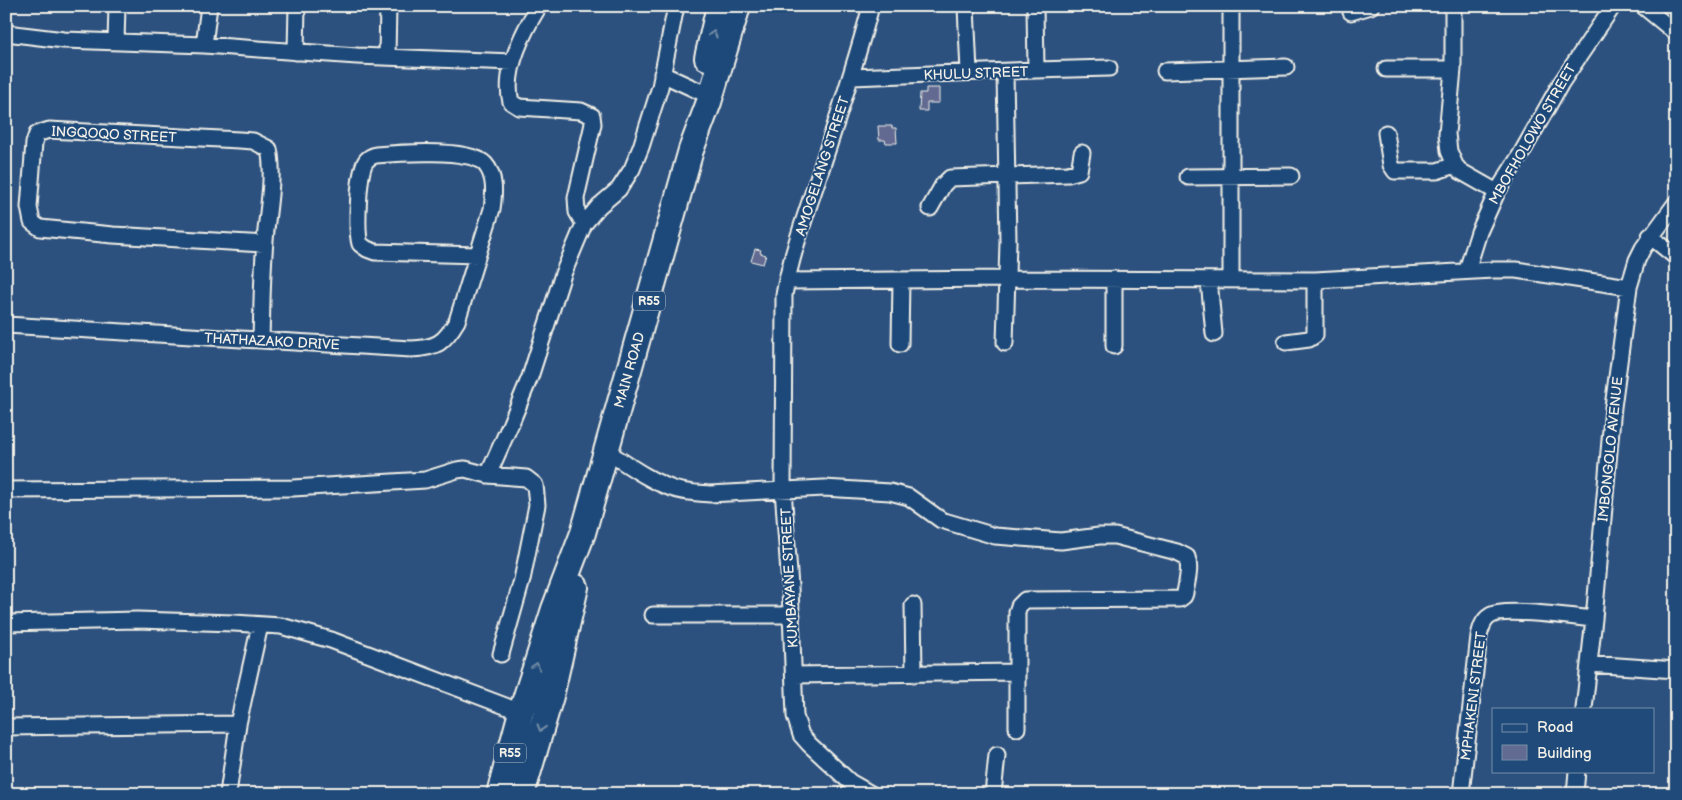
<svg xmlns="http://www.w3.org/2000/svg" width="1682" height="800" viewBox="0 0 1682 800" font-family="'Balsamiq Sans',sans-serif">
<rect width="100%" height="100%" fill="#2c517f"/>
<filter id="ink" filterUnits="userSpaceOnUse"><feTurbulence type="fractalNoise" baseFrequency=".02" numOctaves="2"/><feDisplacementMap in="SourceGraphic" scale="10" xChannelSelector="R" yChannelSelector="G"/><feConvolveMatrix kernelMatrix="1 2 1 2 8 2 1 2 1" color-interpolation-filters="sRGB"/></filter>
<g filter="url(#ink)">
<path fill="#626b92" stroke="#f4f1e8" d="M926,88H939V103H927V111H919L920,93H926Z
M878,126H892V128H896L897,143H886L885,140H879Z
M755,249L761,250L760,253L766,255L763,264L751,261Z"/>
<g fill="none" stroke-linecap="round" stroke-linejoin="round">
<g stroke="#f4f1e8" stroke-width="19">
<path id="street" d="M539,6C523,32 503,71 511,102L519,107L581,111L592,116L593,124L576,198L577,212L584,224
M1231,6V280
M1453,6V69L1447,134L1449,151L1455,165L1460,171L1497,192
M1643,6L1676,33
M966,7L969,72
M1351,12L1371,6
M6,33L64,40L204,45L357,56L513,62
M116,42L117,6
M204,45L209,6
M296,52L297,6
M387,56L388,6
M1386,69H1453
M1036,70L1109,68
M1165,71L1286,67
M1005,72L1008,242L1005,343
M662,74L699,91
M852,77L1036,70L1035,6
M1386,133L1391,165L1395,171H1437L1455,165
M1188,177L1291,176
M930,208L943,185L950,178L1068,174L1079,171L1082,153
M1650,236L1676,257
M1467,270L1479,232L1497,192L1521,154L1561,83L1613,6
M1114,279V346
M1209,280L1214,334
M787,281L1006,279L1315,280L1493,270H1516L1629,287
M6,325L411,349C437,348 444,343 457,321L492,209C494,195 496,176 485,164C470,148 399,153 376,155C372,156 369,157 366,161C358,172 356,230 360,244L367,249L375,252L477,255
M261,340C262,307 262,274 265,241C267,213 275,177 269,149L253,141L239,140L49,130L37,134L34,143L29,207L32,222L40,228L113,235L264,244
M1286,342L1309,339L1315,335V280
M900,344L901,280
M606,451C627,464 648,480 671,488C684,493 697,493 710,494L824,488L890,492L909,497L941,520L995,536L1061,541L1099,536H1115L1177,552L1187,557C1191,568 1187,581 1185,593L1184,596L1180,599L1025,600L1019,606L1017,612V672L794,675
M488,475L511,423L530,377L563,274L584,224L599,206L619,189L632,169L641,147L660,87L676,6
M6,490L293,488L425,480L457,470L465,469L488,475L526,478L535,485L537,505L522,580L501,654
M913,605L914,674
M653,615H792
M6,623L137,620L234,623L281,626L331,640L521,712
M1589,664L1676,670
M1584,709L1594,619L1613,407L1629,287L1637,260L1643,248L1676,203
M6,727L238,724
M1017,728V672
M228,794L238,724L260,625
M871,794L850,782L809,744L801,735L795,716L790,587L783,489L784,295C792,250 809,206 823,163C840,111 857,59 871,6
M993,794L997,755
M1461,794L1479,636C1481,628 1483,620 1490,616C1503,607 1574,617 1594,619
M1575,794L1577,771"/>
</g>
<g stroke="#f4f1e8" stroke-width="28">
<path id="primary" d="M707,58L719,6
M499,794L521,712L554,609L583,533L691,150L709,102L738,6
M522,794L551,696L576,587"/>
</g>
<use href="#street" stroke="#1f4a7a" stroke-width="15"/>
<use href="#primary" stroke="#1f4a7a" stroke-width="24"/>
</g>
<defs><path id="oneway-chevron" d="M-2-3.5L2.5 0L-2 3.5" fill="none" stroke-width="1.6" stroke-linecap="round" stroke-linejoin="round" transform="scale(1.25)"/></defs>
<g stroke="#748da6">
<use href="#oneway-chevron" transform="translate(713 34) rotate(-76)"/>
<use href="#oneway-chevron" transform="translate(536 666) rotate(-72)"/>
<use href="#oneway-chevron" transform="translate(541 728) rotate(107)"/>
</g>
</g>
<g text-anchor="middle" stroke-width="4" stroke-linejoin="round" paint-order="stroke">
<g fill="#1f4a7a" stroke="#b4bfc7" stroke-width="1">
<rect x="633" y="291.5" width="32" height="19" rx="4"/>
<rect x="494" y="743.5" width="32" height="19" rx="4"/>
</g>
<g font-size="12" font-weight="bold" fill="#f4f1e8">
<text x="649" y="305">R55</text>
<text x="510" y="757">R55</text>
</g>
<g font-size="14" fill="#f4f1e8" stroke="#1f4a7a">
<text transform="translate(976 73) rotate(-2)" y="5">KHULU STREET</text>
<text transform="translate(114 134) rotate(3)" y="5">INGQOQO STREET</text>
<text transform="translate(1532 134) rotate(-60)" y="5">MBOFHOLOWO STREET</text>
<text transform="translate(822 166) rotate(-72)" y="5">AMOGELANG STREET</text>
<text transform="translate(272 341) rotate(3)" y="5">THATHAZAKO DRIVE</text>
<text transform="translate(629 370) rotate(-74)" y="5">MAIN ROAD</text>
<text transform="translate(1610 449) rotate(-84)" y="5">IMBONGOLO AVENUE</text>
<text transform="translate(789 578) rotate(-93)" y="5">KUMBAYANE STREET</text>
<text transform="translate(1473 696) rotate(-83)" y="5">MPHAKENI STREET</text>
</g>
</g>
<rect width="1682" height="800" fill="none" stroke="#1f4a7a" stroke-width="25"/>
<rect x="12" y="12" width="1657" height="775" fill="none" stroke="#f4f1e8" stroke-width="2" filter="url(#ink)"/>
<rect x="1492" y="708" width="162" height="65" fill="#1f4a7a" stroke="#748da6"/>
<rect x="1502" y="724" width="25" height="8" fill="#1f4a7a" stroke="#748da6"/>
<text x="1537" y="732" font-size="15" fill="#f4f1e8">Road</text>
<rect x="1502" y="745" width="25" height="15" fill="#626b92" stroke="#748da6"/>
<text x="1537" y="758" font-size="15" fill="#f4f1e8">Building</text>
</svg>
